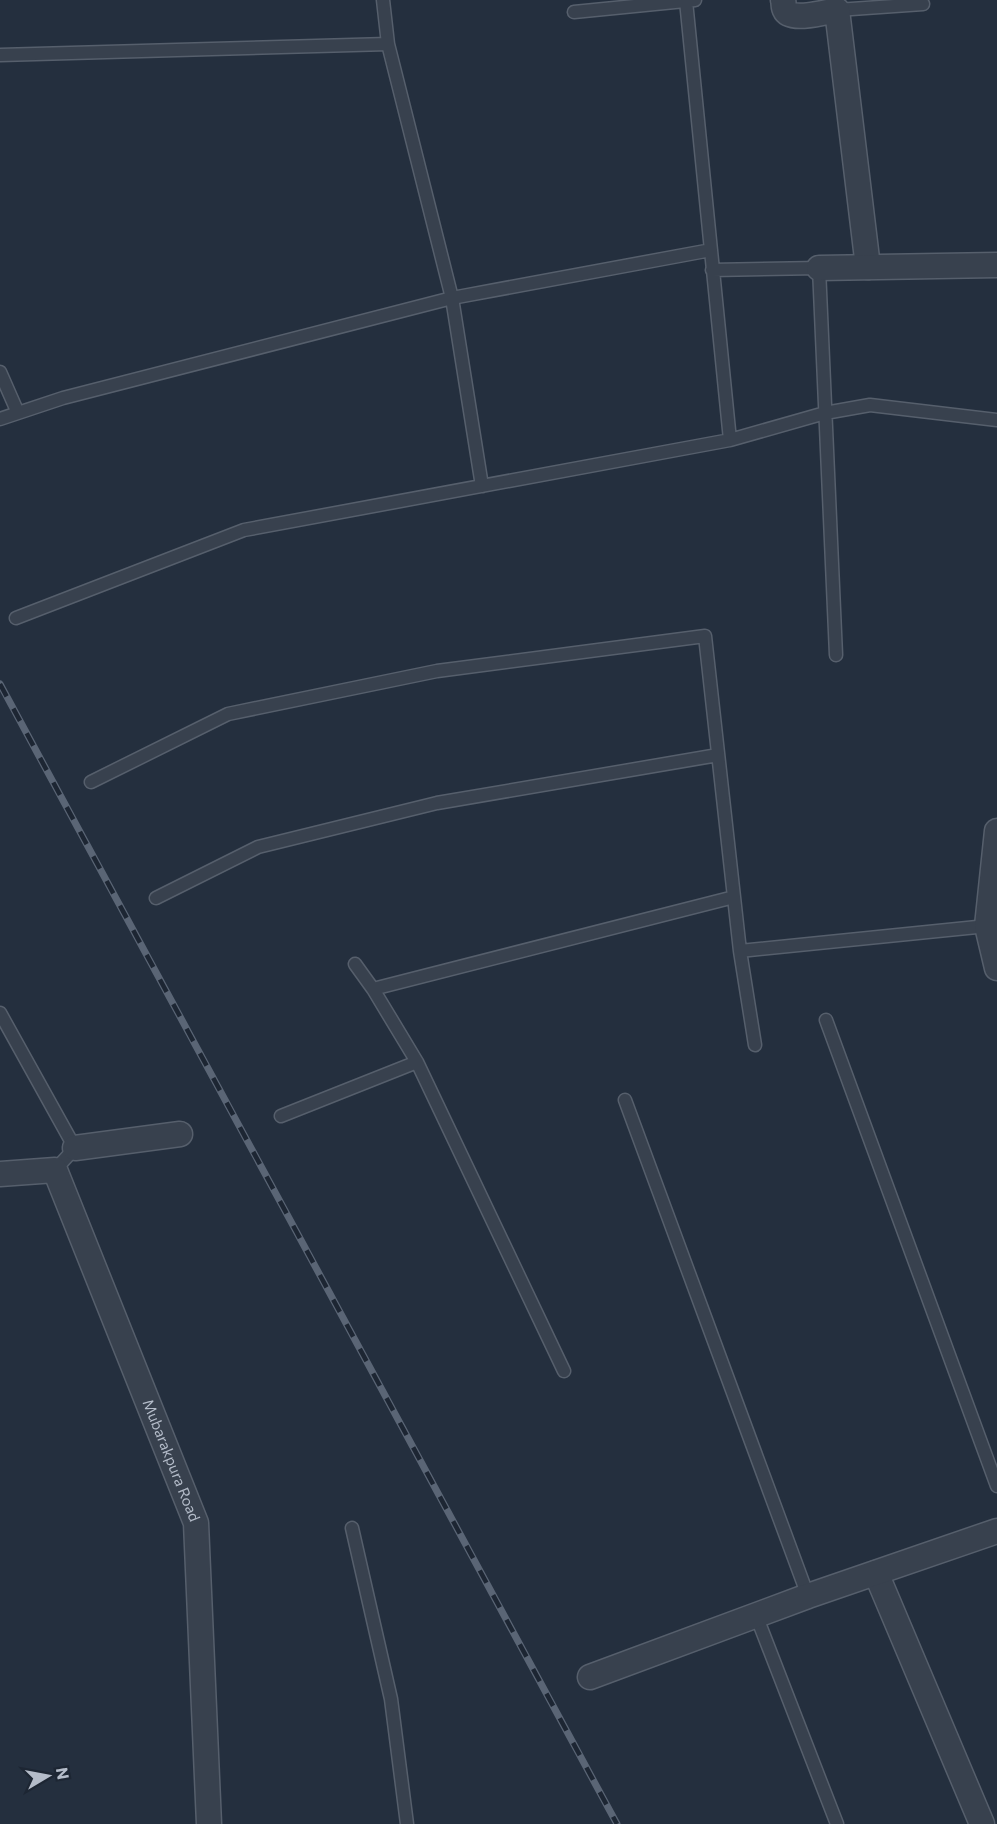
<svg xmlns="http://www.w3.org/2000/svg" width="997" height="1824" viewBox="0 0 997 1824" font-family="Commissioner,sans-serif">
<rect width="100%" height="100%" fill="#242f3e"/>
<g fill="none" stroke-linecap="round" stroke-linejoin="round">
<g stroke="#565f6c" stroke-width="15">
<path id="service" d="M383,0L388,44L452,298L482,486
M686,1L730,440
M837,10L923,4
M574,12L695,0
M0,55L388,44
M712,270L819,268L836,655
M0,372L18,413
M0,419L63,398L452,298L711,250
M16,618L244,530L730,440L825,413L870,405L997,420
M91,782L228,714L437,671L705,636L740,951L755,1045
M156,898L258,847L437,803L718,755
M740,951L987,926
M355,964L373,989L417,1062L564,1371
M373,989L734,897
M0,1013L75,1148L55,1170
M826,1020L997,1486
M625,1100L808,1596
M281,1116L417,1062
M352,1528L391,1699L407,1824
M756,1615L837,1824"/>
</g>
<g stroke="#565f6c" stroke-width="27">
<g id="minor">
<path d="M783,0C784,3 783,7 785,10C790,22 826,12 837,10L868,267"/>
<path d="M819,268L997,265"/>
<path d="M997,831L987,926L997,968"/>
<path d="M75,1148L180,1134"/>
<path id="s1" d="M0,1174L55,1170L196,1523L209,1824"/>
<path d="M876,1573L982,1824"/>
<path d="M590,1677L808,1596L997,1531"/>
</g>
</g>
<use href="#service" stroke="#38414e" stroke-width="12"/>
<use href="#minor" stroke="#38414e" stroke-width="24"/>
<g stroke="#5a6575" stroke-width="7">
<path id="rail" d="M0,684L617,1824"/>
</g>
<use href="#rail" stroke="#1d2633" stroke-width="4.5" stroke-dasharray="14" stroke-linecap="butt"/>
</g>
<g text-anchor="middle" stroke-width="4.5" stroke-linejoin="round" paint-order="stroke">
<g font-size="15" fill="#b4bcc9" stroke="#1d2633">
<text dy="5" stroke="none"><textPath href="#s1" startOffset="368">Mubarakpura Road</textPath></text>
</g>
</g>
<g transform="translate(48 1776) rotate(80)" stroke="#1d2633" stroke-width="4.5" paint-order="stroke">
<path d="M0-4.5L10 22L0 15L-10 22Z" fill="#b4bcc9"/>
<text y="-9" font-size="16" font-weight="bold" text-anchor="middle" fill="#b4bcc9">N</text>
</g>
</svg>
